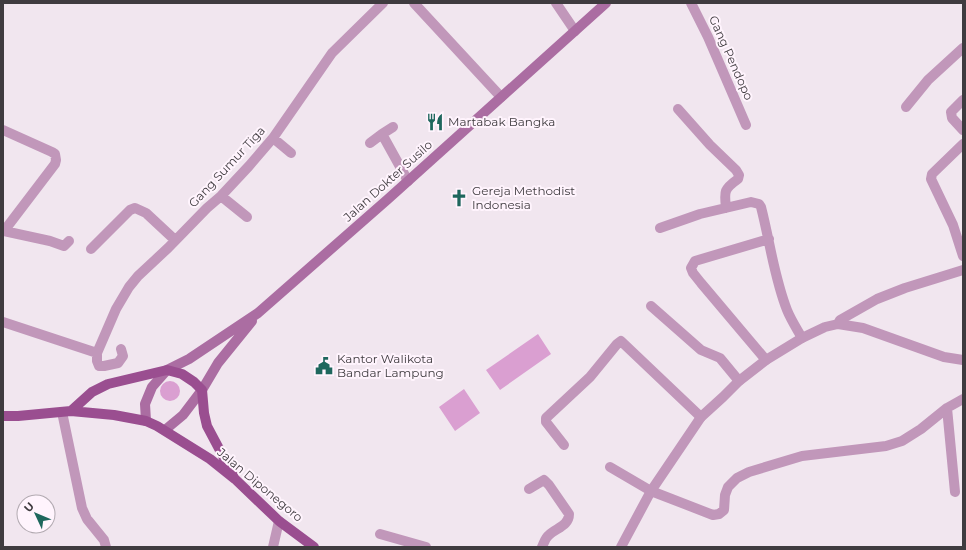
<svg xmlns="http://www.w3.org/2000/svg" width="966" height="550" viewBox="0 0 966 550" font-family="Montserrat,sans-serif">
<rect width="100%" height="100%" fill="#f1e6ef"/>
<path fill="#da9fd1" d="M538,334L551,354L500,390L486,370Z
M160 391a10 10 0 1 1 20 0a10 10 0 1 1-20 0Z
M464,389L480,413L455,431L439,407Z"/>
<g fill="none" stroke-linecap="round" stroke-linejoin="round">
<path stroke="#c197ba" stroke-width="10" d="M414,3L501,97
M556,3L575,31
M691,3L708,37L746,125
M963,100L951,112L952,118L963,130
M906,107L928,80L963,48
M678,109L710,145L736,170L739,175L738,179C724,189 724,191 726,208
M393,127L382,134L408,181
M3,130L52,152L55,154L56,160L55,164L4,231L50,241L64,246L69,241
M273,138L291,153
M370,143L382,134
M963,144L932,174L931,179L953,225L963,256
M221,196L247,217
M660,228L700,214L751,202L759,204L761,207C770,242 774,277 787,310C791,320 797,329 802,338
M91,249L130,210L135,208L146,213L175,240
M651,306L701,350L720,358L739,381
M3,322L97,353
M838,324L840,320L877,299L905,288L963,270
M121,349L123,356L118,363L104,366H99L97,361V353L116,309L129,287L138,276L168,248L207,208L221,196L249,166L273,138L332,53L383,3
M766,360L701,283L693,273L691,268L695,261L769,239
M947,408L955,492
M62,412L82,508L87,519L104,540L106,547
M564,445L546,422V418L590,377L617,344L621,341L701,417
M610,467L651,491L713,515L719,514L724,510L725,495L728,487L737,478L749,472L802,456L886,446L902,441L921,429L947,408L963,399
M529,489L544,480L549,485L569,514C569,526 556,528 549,535C545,538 544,543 542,547
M380,534L426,547"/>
<path stroke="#c197ba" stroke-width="10" d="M273,547L279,521
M621,547L651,491L701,417L723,397L739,381L766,360L802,338L825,327L838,324L863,328L944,357L963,360"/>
<path stroke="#ab6da2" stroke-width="10" d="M146,421L145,404L152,387L167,370L189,359L258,313L388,199L606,3
M165,430L183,415L202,390L218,363L252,321"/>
<path stroke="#9a4e90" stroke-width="10" d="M71,411L92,392L108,384L167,370L182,374L194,382L202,390L204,413L207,426L233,475
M3,416H18L71,411L114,415L146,421L157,426L210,459L235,479L279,521L314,547"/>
</g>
<defs>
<g id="restaurant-bare" transform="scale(1.38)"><path d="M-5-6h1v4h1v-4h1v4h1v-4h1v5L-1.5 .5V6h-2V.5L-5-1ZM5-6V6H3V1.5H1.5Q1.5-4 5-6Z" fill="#1e675d" stroke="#fff4fd" stroke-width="2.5" paint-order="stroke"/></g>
<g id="church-bare" transform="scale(1.38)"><path d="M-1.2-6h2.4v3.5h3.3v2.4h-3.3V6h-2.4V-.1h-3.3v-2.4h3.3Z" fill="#1e675d" stroke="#fff4fd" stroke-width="2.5" paint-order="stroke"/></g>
<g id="civic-bare" transform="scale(1.38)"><path d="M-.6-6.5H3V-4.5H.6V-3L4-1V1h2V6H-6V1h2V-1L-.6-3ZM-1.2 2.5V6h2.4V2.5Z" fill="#1e675d" stroke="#fff4fd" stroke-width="2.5" paint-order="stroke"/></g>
</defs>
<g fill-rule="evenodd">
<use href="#restaurant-bare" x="435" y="122"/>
<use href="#church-bare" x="459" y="198"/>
<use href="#civic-bare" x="324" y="366"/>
</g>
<g text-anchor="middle" stroke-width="4" stroke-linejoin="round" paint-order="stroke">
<g font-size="12" fill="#3f3b3f" stroke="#fff4fd">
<text transform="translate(731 58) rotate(66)" y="4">Gang Pendopo</text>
<text transform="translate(227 167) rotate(-47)" y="4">Gang Sumur Tiga</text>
<text transform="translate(388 181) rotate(-42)" y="4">Jalan Dokter Susilo</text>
<text transform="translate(260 485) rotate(40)" y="4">Jalan Diponegoro</text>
</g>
<g font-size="12" fill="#3f3b3f" stroke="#fff4fd" text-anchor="start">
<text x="448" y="126">Martabak Bangka</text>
<text x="472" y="195">Gereja Methodist<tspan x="472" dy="14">Indonesia</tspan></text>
<text x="337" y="363">Kantor Walikota<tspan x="337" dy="14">Bandar Lampung</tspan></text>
</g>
</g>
<rect width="966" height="550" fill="none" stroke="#3f3b3f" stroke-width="8"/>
<g transform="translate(36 514) rotate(314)"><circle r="19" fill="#fff4fd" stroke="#b2aab1"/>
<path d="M0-3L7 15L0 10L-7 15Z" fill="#1e675d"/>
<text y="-6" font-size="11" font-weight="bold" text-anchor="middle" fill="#3f3b3f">U</text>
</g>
</svg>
